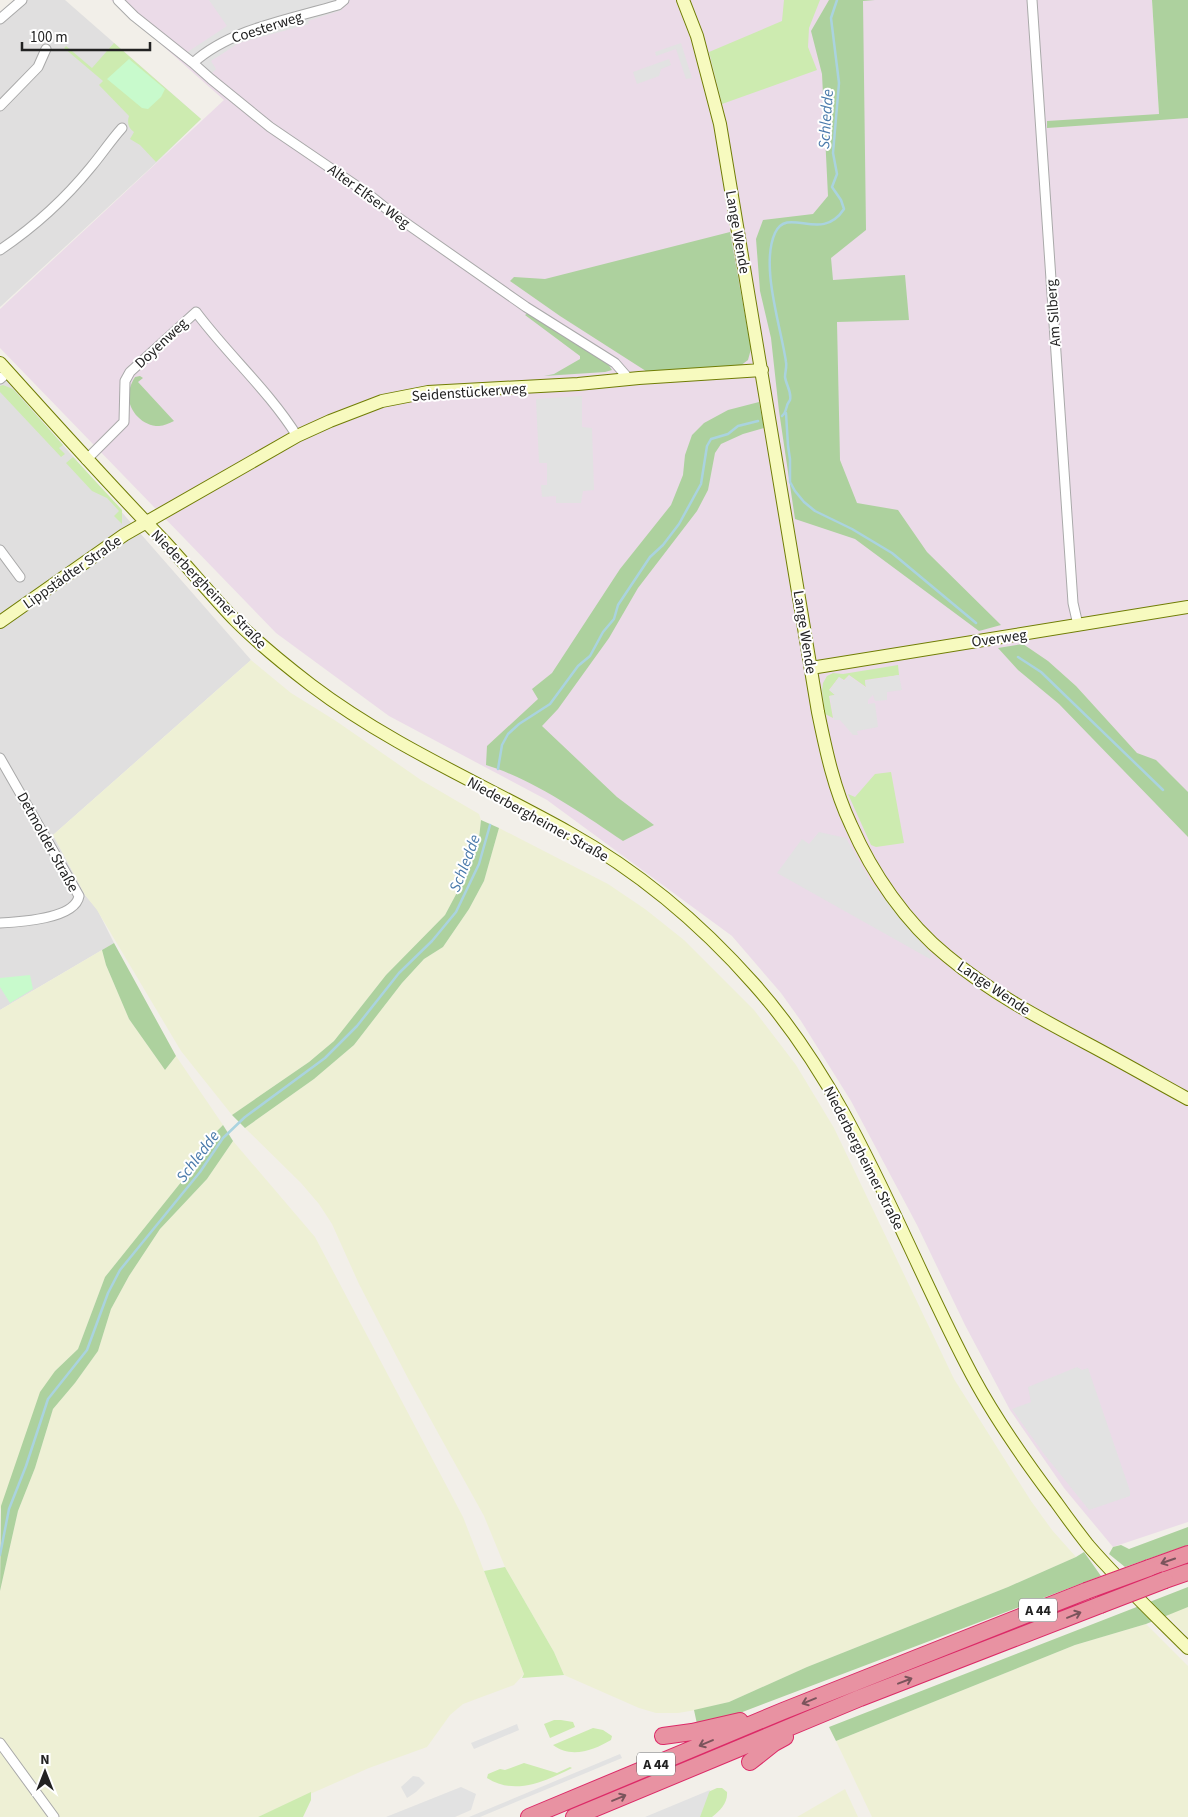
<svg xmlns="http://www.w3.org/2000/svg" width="1188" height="1817" viewBox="0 0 1188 1817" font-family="'Source Sans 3',sans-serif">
<rect width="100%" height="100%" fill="#f2efe9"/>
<path fill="#e0dfdf" d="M14,0H65L201,119L157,162L0,307V12Z
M0,373L251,660L53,835L85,895L97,909L114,943L0,1010Z"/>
<path fill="#ebdbe8" d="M111,0H1152L1159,114L1188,116V1522L1113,1547L1064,1488L1010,1410L965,1325L917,1225L851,1101L801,1021L781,993L732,936L547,800L389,716L276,633L0,348V309L224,100Z"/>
<path fill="#eef0d5" d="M251,660L291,693L336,721L421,780L479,814L481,820L479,838L461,885L445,915L386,975L334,1041L309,1062L232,1115L181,1051L97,910L85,895L53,835Z
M499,828L608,884L645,909L684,940L754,1010L796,1065L834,1128L954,1379L1031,1501L1052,1530L1076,1557L1008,1587L807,1667L729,1702L696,1710L678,1713H656L639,1708L564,1675L554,1652L505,1567L484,1516L411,1384L359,1284L332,1224L319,1204L301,1183L245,1128L314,1079L354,1045L402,983L424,959L443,947L469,909L484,881Z
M102,950L106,965L129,1019L165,1070L176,1056L223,1125L217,1131L194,1166L105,1277L78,1349L55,1371L0,1510V1010Z
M233,1141L315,1237L463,1517L524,1674L514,1685L463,1704L450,1715L427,1747L369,1768L258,1817H0V1591L18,1511L35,1468L53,1409L75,1383L98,1351L111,1309L129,1276L160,1229L207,1179Z
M1188,1607V1637L1166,1614Z
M1146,1624L1188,1666V1817H872L836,1741L1075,1645Z
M845,1789L858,1817H797Z"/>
<path fill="#cdebb0" d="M784,0H820L809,28L808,47L817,70L722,104L709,52L782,21Z
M114,43L201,119L156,162L140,145L130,139L134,132C128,128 127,122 129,116L99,85L103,81L64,48L66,46L92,68Z
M3,385L13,389L63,445L59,448L65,454L61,457L0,392V386Z
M73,457L122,510V524L114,516L119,511L107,498L92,491L66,463Z
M898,665L899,675L865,680L866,687L849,675L844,680L839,677L829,690L835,695L829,696L833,718L825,714L822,690L823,683L827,676L833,673L843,674Z
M891,772L904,843L876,847L871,845L848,794L855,797L875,774Z
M505,1567L554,1652L564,1675L522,1678L524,1674L484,1571Z
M554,1720H561L573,1722L575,1727L550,1738L544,1724Z
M593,1728L603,1730L612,1736L611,1740C594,1750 571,1759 553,1745Z
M524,1763L557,1773L570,1767L572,1768C546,1781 515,1796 487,1778L488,1774L500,1769L505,1770Z
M717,1788H722L727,1792C728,1803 720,1811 712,1817H698L708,1792Z
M311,1792V1800L303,1817H258Z"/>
<path fill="#add19e" d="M829,0H875L863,1L866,230L831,258L833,280L905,275L909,320L837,322L840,460L857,503L898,510L927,552L1001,625L979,631L855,539L795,519L779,411L771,338L760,291L756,239L763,220L813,214L828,196L822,74L811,31Z
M1152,0H1188V118L1047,128V121L1159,114Z
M730,232L751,349L748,360L740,366L649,373L560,316L510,281L514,277L545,279Z
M528,313L608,364L612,370L605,372L544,376L554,374L580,359V356L525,315Z
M140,376L143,378L138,382L174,421C169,423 164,426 159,426C140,426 124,406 130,388C131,384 133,380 135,377Z
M759,402L764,428L743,434L721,444L715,453L708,490L697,511L638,588L609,638L558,709L542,726L617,797L654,825L623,841C583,814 532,779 486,765L487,746L538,699L532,689L552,673L620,569L671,505L683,475L685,455L692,435L704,423L728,410Z
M1023,644L1048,661L1076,686L1137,753L1156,760L1188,792V837L1059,704L1018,670L998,648Z
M481,820L499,828L484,881L469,909L443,947L424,959L402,983L354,1045L314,1079L245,1128L232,1115L309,1062L334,1041L386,975L445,915L461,885L479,838Z
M114,943L176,1056L165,1070L129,1019L106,965L102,950Z
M223,1125L233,1141L207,1179L160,1229L129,1276L111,1309L98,1351L75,1383L53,1409L35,1468L18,1511L0,1591L1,1506L40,1392L55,1371L78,1349L105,1277L194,1166L217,1131Z
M1188,1527V1545L1125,1567L1109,1554L1113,1547L1121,1545L1129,1549Z
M1084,1552L1101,1576L732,1716L697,1724L694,1710L729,1702L807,1667L1008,1587L1076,1557Z
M1188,1587V1607L1146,1624L1075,1645L836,1741L829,1727Z"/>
<path fill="#c8facc" d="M129,59L165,89L161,97L148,109L142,108L107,79Z
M30,975L33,989L10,1003L0,987V978Z"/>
<path fill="#e2e2e2" d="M209,0H336L342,10L308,21L309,24L239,43L211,61L216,69L210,75L186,53L227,26Z
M681,43L692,78L686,79L676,49L656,56L655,52Z
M669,59L671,65L661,69L659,76L637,84L633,72Z
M582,396V427L592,428L594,490L583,491L581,503H556V496L542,497L541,485H547V463H539L536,399Z
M899,675L902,690L887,692V700L875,701L873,695L868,700V704L875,703L878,727L857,731L858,735H853L840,720H834L830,696L835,695L830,690L839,677L844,681L849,676L866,688L865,681Z
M819,832L846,838L872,884L932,955L930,959L777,873L802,839L809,844Z
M1077,1367L1082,1370L1088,1368L1130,1491V1496L1089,1510L1044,1454L1012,1409L1031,1402L1028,1387Z
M517,1724L519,1730L474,1749L471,1743Z
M620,1754L622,1758L480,1817H469Z
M413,1776L419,1777L425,1783L416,1792L407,1798L401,1787Z
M461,1787L476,1794L471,1810L455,1817H386Z
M710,1790L700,1817H645Z"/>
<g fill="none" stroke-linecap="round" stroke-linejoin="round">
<path stroke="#aad3df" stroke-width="2.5" d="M786,413L788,446L790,459V482L795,491L804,502L815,511L852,529L892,553L976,623
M782,416C786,413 785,411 787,406C787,404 789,402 790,400C792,392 786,385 785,377C785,372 787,367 786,362C781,327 760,266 775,233C788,205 821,244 844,209L841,200L832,187L837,174L833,153L839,83L831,18L837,0
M1018,657L1041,672L1163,790
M498,769L502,745L508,734L519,724L550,704L578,666L590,656L603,632L614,619L618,605L650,557L663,545L679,524L701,484L707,446L711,439L728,434L738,426L758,421
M0,1555L9,1509L26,1466L48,1399L87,1350L108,1293L120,1270L200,1172L223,1138L245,1117L325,1058L357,1026L399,973L432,941L456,912L479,864L490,825"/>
<g stroke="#a9a9a9" stroke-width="11">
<path id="street" d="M118,0L134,16L193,63L211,79L270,127L367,193L393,214L526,307L615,363L629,379
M1032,0L1073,603L1078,625
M0,19L22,0
M193,63C230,29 291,19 338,5L344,0
M0,106L38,67L46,49
M0,250C34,227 65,199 91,167C102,154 111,140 122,128
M0,379L8,372
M86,460L124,422L125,381L130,372L196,312C228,355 269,391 297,436
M0,550L20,577
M0,758L79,896C75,919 19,922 0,923
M0,1743L54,1817"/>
</g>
<g stroke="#707d05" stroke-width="14">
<path id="secondary" d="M683,0L697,36L720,124L818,712C826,751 834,789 851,825C872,873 906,923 947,956C990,992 1039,1018 1088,1044C1122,1062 1155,1081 1188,1099
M0,363C54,423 108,483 164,541C188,567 211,595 236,621C259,644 285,665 311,685C390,745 482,784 568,832C638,871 701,924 754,984C855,1097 902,1244 972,1375C996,1420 1025,1461 1056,1502C1066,1516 1077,1531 1088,1545C1119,1581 1154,1614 1188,1648
M0,622L124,535L297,436L330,421L382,401L428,392L578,384L639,378L762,370
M811,668L1188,607"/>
</g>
<g stroke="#dc2a67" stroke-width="18">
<path id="highway" d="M1149,1568L1188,1554
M1165,1580L1188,1572
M663,1736L692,1732L740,1721
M750,1762L774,1743L785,1737
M529,1817L783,1711L1086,1591
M574,1817L860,1698L1100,1605"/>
</g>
<use href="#street" stroke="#fff" stroke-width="9"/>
<use href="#secondary" stroke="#f7fabf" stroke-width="12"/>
<use href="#highway" stroke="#e892a2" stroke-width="16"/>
<g stroke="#dc2a67" stroke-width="18" stroke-linecap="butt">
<path id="highway-bridge" d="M1086,1591L1149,1568
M1100,1605L1165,1580"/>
</g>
<use href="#highway-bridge" stroke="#e892a2" stroke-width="16"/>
</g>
<defs><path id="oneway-shaft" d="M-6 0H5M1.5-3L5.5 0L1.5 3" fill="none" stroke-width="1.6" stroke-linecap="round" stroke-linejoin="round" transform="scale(1.25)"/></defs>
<g stroke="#7b545c">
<use href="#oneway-shaft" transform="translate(1168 1561) rotate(161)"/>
<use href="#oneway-shaft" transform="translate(1074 1615) rotate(-22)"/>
<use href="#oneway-shaft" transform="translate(905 1681) rotate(-21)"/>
<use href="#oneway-shaft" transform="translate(809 1701) rotate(158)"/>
<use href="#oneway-shaft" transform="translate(706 1743) rotate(157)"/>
<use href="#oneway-shaft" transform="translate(619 1798) rotate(-23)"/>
</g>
<g text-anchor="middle" stroke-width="4" stroke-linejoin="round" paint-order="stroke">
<g fill="#fff" stroke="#646464" stroke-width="1">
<rect x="1019" y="1598.5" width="38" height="23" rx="4"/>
<rect x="637" y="1752.5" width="38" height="23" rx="4"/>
</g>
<g font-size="14" font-weight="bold" fill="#222">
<text x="1038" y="1615">A 44</text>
<text x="656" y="1769">A 44</text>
</g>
<g font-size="15" fill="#222" stroke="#fff">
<text transform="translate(267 27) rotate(-18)" y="5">Coesterweg</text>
<text transform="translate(369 196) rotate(36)" y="5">Alter Elfser Weg</text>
<text transform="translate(738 232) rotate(80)" y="5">Lange Wende</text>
<text transform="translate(1053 313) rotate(-94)" y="5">Am Silberg</text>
<text transform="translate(161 343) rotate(-43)" y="5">Doyenweg</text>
<text transform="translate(469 392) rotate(-4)" y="5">Seidenstückerweg</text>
<text transform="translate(72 572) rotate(-35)" y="5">Lippstädter Straße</text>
<text transform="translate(209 589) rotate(46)" y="5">Niederbergheimer Straße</text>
<text transform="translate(805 632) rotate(81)" y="5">Lange Wende</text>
<text transform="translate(999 638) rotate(-8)" y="5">Overweg</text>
<text transform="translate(538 819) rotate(29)" y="5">Niederbergheimer Straße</text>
<text transform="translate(48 842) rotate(61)" y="5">Detmolder Straße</text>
<text transform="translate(994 988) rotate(34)" y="5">Lange Wende</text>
<text transform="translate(864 1158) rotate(63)" y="5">Niederbergheimer Straße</text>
</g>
<g font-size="16" font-style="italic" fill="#4a7aab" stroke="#fff">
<text transform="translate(825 119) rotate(-86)" y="6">Schledde</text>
<text transform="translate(464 863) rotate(-69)" y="6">Schledde</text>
<text transform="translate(197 1156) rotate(-53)" y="6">Schledde</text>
</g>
</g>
<g transform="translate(45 1772)" stroke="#ffffff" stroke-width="4" paint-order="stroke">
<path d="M0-4L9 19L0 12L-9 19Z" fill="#222222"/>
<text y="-8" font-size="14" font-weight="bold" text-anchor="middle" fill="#222222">N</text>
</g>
<path d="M22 42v8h128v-8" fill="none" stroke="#222222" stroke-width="2.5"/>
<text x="30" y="42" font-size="15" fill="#222222" stroke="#ffffff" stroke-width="4" paint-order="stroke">100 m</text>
</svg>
